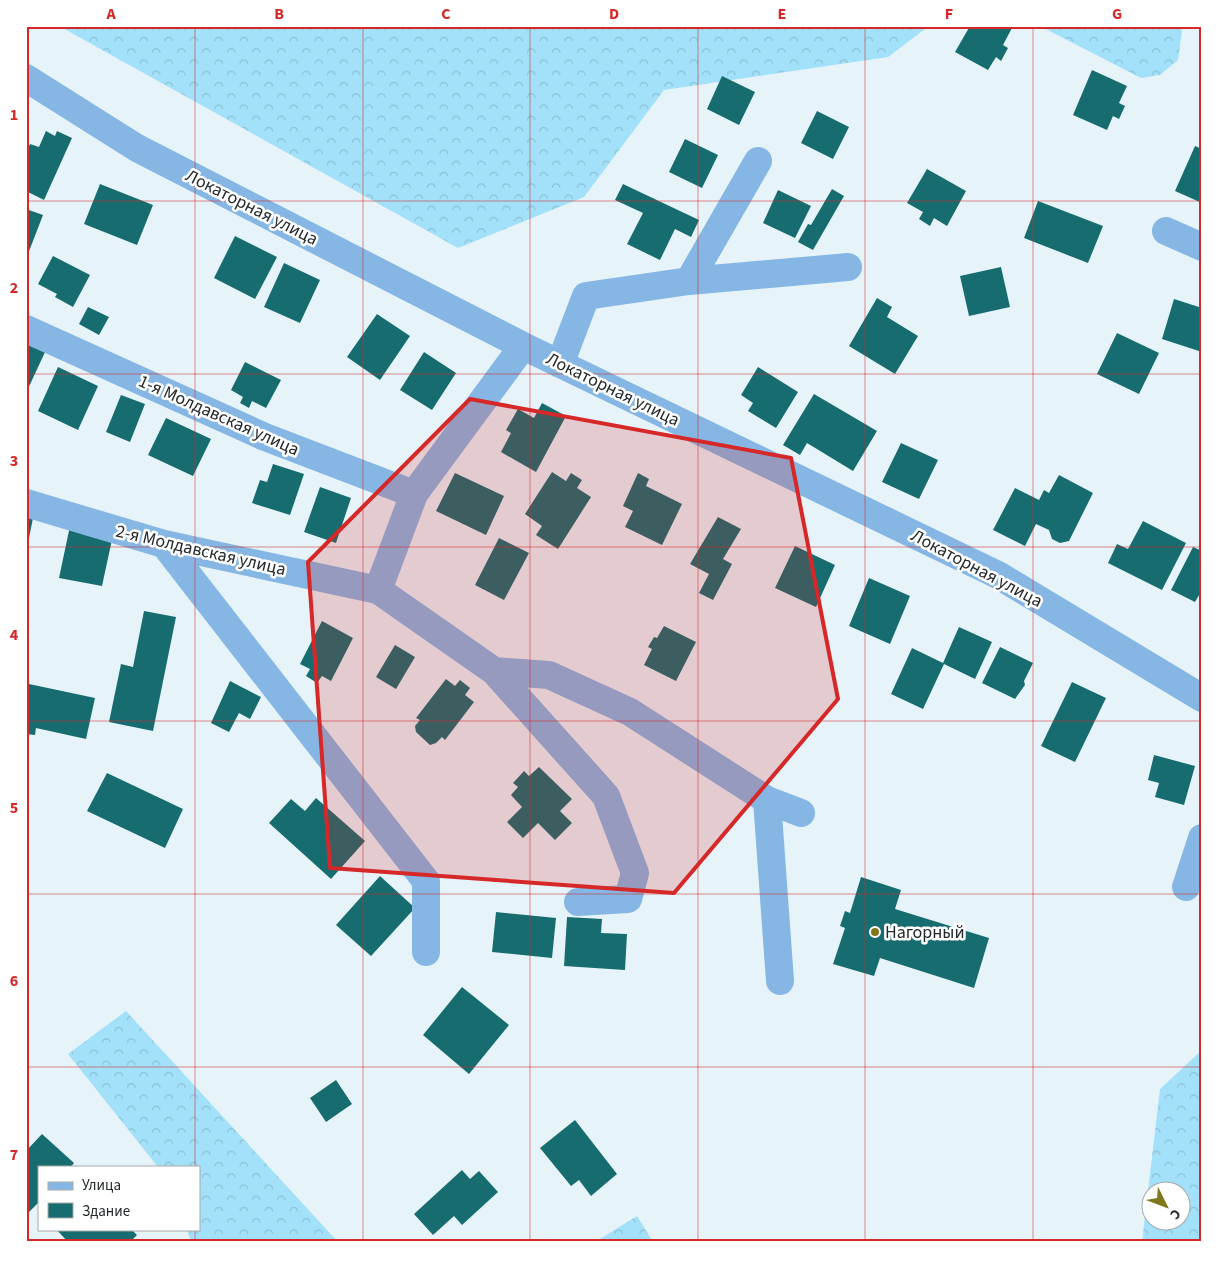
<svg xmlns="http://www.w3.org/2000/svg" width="1228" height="1268" viewBox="0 0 1228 1268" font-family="'Source Sans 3',sans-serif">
<defs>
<pattern id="forest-crowns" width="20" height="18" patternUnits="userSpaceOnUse" patternTransform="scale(1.25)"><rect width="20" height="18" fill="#a2e1f9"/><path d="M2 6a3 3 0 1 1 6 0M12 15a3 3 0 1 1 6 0" fill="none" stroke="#8bc1d6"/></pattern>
</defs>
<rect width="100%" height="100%" fill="#e6f4fa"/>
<path fill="url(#forest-crowns)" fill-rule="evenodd" d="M59,26H929L888,57L664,90L584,197L458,248Z
M1040,26H1180L1182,31L1178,60L1160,75L1141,78Z
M126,1011L338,1242H191L187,1229H199V1167H158L68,1054Z
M1202,1050V1242H1142L1160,1089ZM1180,1190V1220H1150V1190Z
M637,1216L653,1242H595Z"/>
<path fill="#176c6f" d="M970,26H1009L1012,28L1003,45L1008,48L1001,61L996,57L988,70L955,52Z
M1092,70L1127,86L1119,103L1125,106L1119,119L1113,116L1107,130L1073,115Z
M722,76L755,92L739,125L707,109Z
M817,111L849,127L833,159L801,143Z
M46,131L55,136L57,131L72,138L44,200L26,191V153L30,144L39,147Z
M685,139L718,155L702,188L669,172Z
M1195,146L1202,149V203L1175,191Z
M927,169L966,191L947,226L934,218L930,226L919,219L923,212L907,203Z
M100,184L153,205L137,245L84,224Z
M623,184L699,220L691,237L675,229L660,260L627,244L643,213L615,200Z
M832,189L844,196L813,250L798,242L808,224L811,225Z
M778,190L811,206L795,238L763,223Z
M1038,201L1103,226L1088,263L1024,238Z
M26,209L43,215L26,259Z
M235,236L277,257L255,299L214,278Z
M53,256L90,275L73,307L55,297L57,294L38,284Z
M284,263L320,280L300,323L264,307Z
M1001,267L1010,307L969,316L960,276Z
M877,298L892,307L887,317L918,336L895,374L849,346Z
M1174,299L1202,308V352L1162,339Z
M88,307L109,317L99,335L79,324Z
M377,314L410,336L380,380L347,357Z
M1117,333L1159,353L1139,394L1097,374Z
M30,343L46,350L26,393V350Z
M424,352L456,373L432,410L400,390Z
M245,362L281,380L266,408L252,401L249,408L240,403L243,397L231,390Z
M58,367L98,386L78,430L38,411Z
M758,367L798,392L776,428L748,411L753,403L741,395Z
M814,394L877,431L853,471L807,443L800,455L783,445Z
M121,395L145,404L130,442L106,432Z
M542,403L566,416L536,472L501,452L511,433L506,430L518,409L534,418Z
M166,418L211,439L193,476L148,455Z
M901,443L938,460L919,499L882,482Z
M273,464L304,474L290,515L252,503L260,480L267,482Z
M552,472L566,481L571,473L582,480L577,488L591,497L558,549L536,535L542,526L525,514Z
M455,473L504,496L486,535L436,511Z
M638,473L649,479L646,486L682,504L662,545L625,527L633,511L623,506Z
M1059,475L1093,493L1069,541L1060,543L1052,539L1049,530L1036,524L1025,546L993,530L1015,488L1039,500L1044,490L1049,493Z
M320,487L351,498L336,543L304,532Z
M26,516L33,518L27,548H26Z
M718,517L741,529L723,559L732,564L713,600L699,593L709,574L690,564Z
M1143,521L1186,543L1162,590L1108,563L1117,544L1128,549Z
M70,526L113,535L102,586L59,578Z
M499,538L529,553L504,600L475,585Z
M795,546L835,565L816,607L775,588Z
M1193,547L1202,551V590L1195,602L1171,590Z
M869,578L910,596L890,644L849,626Z
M144,611L176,617L153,731L109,722L121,664L133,667Z
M322,621L353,638L331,681L322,676L317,683L306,676L310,669L300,664Z
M664,626L696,642L676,681L644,665L652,649L648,647L654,637L657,638Z
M959,627L992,642L975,679L944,664L923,709L891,694L912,648L943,663Z
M395,645L415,657L396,689L376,677Z
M1000,647L1033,663L1024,681L1025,685L1015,699L982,683Z
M446,679L455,686L460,680L470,688L465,695L474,702L445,740L442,737L436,743L430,745L416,732L415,726L420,720L416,718Z
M230,681L261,697L250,719L239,713L229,732L211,723Z
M1072,682L1106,698L1075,762L1041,746Z
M29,684L95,698L86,739L36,728L35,735L26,734V696Z
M1154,755L1195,766L1184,805L1155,797L1159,783L1148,780Z
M539,767L572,799L560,811L572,823L555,840L538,823L523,838L507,822L522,807L511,795L518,787L513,783L524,771L529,776Z
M107,773L183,809L165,848L87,811Z
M316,798L365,841L331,879L269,823L291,799L305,811Z
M380,876L415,908L371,956L336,925Z
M861,877L901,890L895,909L989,938L974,988L880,958L874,976L833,964L845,928L840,926L845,911L850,913Z
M496,912L556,918L552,958L492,952Z
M567,917L602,919L601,933L627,934L625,970L564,966Z
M462,987L509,1025L469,1074L423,1035Z
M336,1080L352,1104L326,1122L310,1098Z
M575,1120L617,1174L591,1196L579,1180L571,1186L540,1148Z
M42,1134L74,1163L71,1167H39V1202L26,1215V1151Z
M462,1170L470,1179L479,1171L498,1192L462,1225L454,1216L433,1235L414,1214Z
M56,1229H131L137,1235L130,1242H68Z"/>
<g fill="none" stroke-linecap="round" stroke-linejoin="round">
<path stroke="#86b7e4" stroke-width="28" d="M26,78L137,148L523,346L998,575L1202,698
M1166,231L1202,247
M689,281L758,161
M26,329L265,437L414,494
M560,364L586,296L689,281L848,267
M26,503L164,544L378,590L494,671L606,796L635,873L628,899L578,902
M164,544L426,881V952
M378,590L414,494L523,346
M494,671L549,675L630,712L767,800L801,813
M767,800L780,981
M1186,887L1202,838"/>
</g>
<path fill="#d62828" fill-opacity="0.2" stroke="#d62828" stroke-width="4" stroke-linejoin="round" d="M470,399L791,458L838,699L674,893L330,868L308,562Z"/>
<path fill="none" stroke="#d62828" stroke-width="1" stroke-opacity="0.55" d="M195,26V1167M363,26V1242M530,26V1242M698,26V1242M865,26V1242M1033,26V1242M26,201H1202M26,374H1202M26,547H1202M26,721H1202M26,894H1202M26,1067H1202M195,1229V1242"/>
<circle fill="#80771c" stroke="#fff" stroke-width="2" cx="875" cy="932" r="5"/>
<g text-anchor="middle" stroke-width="5" stroke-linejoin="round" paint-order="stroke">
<g font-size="18" fill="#24292b" stroke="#fff">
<text transform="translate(252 207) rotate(27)" y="6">Локаторная улица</text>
<text transform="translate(613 389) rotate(26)" y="6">Локаторная улица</text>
<text transform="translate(219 415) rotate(24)" y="6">1-я Молдавская улица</text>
<text transform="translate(201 550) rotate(13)" y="6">2-я Молдавская улица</text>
<text transform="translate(977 568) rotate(28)" y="6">Локаторная улица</text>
</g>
<g font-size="18" fill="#24292b" stroke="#fff" text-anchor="start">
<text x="885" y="938">Нагорный</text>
</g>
</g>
<rect width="1228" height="1268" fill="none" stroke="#ffffff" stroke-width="55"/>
<rect x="38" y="1166" width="162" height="65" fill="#ffffff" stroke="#a7a9aa"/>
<rect x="48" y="1182" width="25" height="8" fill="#86b7e4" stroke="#a7a9aa"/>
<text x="82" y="1190" font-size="15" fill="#24292b">Улица</text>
<rect x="48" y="1203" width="25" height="15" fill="#176c6f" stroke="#a7a9aa"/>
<text x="82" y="1216" font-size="15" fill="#24292b">Здание</text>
<g transform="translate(1166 1206) rotate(132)"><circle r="24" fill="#ffffff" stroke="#a7a9aa"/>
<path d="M0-4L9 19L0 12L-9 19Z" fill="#80771c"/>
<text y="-8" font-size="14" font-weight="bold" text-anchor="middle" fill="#24292b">С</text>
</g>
<rect x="28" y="28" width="1172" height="1212" fill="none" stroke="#d62828" stroke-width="2"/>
<g font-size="16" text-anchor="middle" font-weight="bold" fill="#d62828">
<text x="111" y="19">A</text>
<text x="279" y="19">B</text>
<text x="446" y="19">C</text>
<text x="614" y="19">D</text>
<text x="782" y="19">E</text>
<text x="949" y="19">F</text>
<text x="1117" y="19">G</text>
<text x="14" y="120">1</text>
<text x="14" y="293">2</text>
<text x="14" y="466">3</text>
<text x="14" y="640">4</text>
<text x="14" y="813">5</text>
<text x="14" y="986">6</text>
<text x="14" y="1160">7</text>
</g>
</svg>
